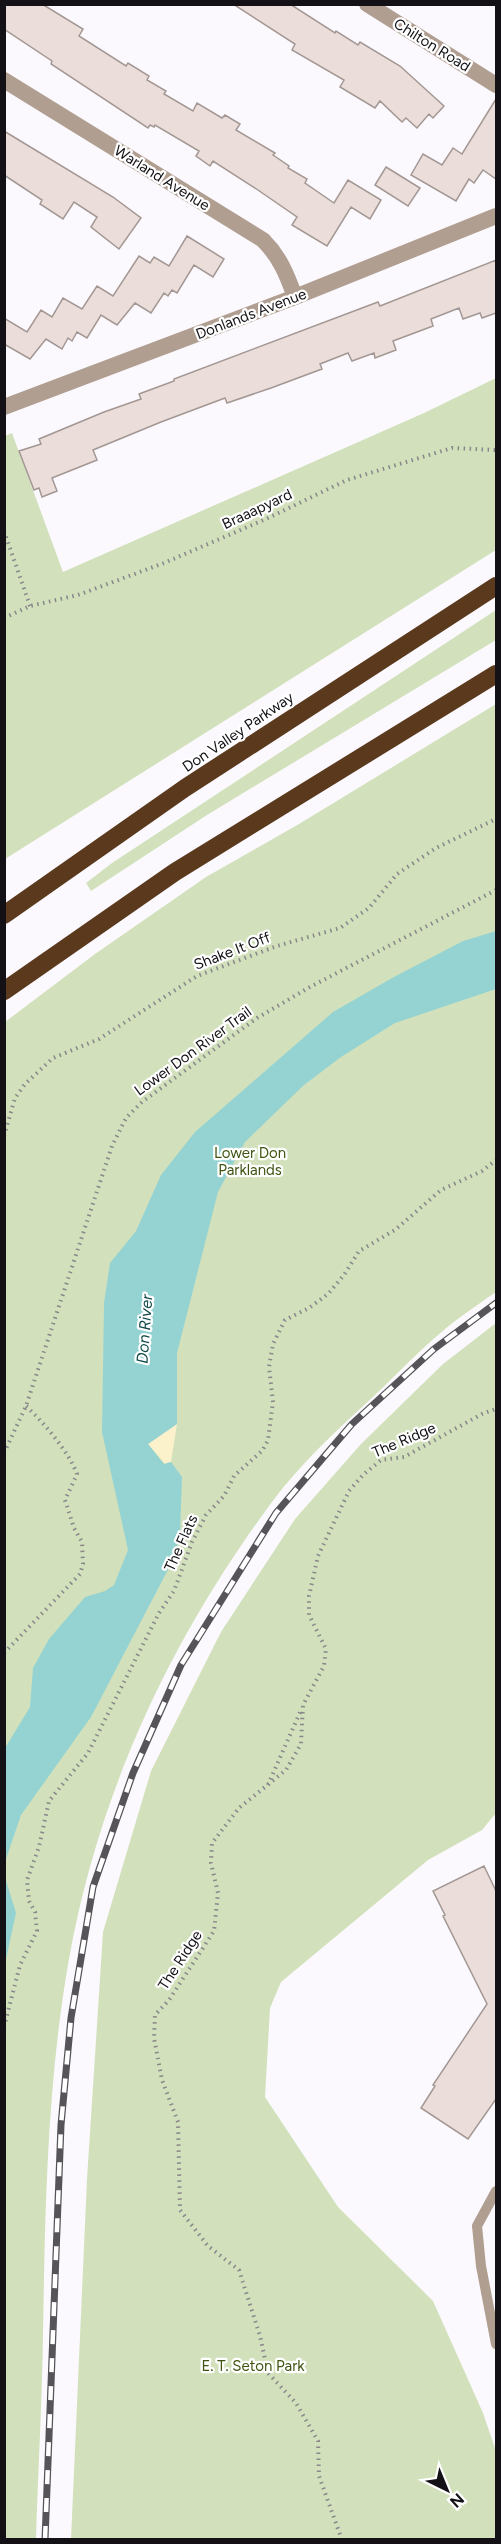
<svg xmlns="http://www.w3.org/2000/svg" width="501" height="2544" viewBox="0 0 501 2544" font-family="Figtree,sans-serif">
<rect width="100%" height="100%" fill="#fbf9fe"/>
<path fill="#d2e1bb" d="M496,378V550L5,859V436L12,433L63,572L424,413Z
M496,610V640L207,815L91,891L86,883L112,863Z
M496,704V1292C481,1302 466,1313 451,1324C424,1346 399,1372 374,1396C338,1429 301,1463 272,1502C171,1638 99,1791 69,1959C47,2083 45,2211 43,2336C42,2404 38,2472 36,2539L5,2540V1022L95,954L206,877L299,824Z
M496,1323V1813L482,1830L428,1860L281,1982L270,2008L265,2097L338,2207L433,2301L483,2413L496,2451V2539H71L87,2179L103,1932L151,1771L221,1632L295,1519L361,1444L443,1364Z"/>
<path fill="#fbf1cb" d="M177,1424L171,1462L165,1464L148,1444Z"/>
<path fill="#95d3d3" d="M496,931V989L395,1023L341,1057L304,1085L245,1142L218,1192L177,1353V1424L148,1444L164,1464L171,1462L182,1477L180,1536L172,1562L91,1717L21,1815L5,1862V1748L30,1707L33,1668L49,1639L85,1597L105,1591L114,1585L128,1550L102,1432L104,1303L110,1263L136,1231L161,1175L195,1132L333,1012L392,978L463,941Z
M5,1877L16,1913L5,1964Z"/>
<path fill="#ebdeda" stroke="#a39793" stroke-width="1.5" d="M4,4H42L83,29L79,36L126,66L128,63L149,76L147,80L166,91L164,94L193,111L197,103L222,118L225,115L240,124L236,130L275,153L273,155L289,166L288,168L307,179L305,183L334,203L348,180L381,200L370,219L351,207L327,246L292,225L297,217L255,188L213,161L210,166L196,156L199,151L155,125L154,127L150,125L148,128L51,64L52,61L4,29Z
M233,4H290L335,33L336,31L358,45L360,42L400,66L444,106L433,118L429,114L417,128L406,118L402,122L380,101L375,108L340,87L344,80L292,50L295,44Z
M496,99V179L483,170L474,183L469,179L456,201L411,175L423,154L442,165L453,148L462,154Z
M4,131L113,197L141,218L119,249L91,227L97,217L74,202L63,219L40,204L42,200L4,175Z
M386,167L420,188L408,206L375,185Z
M187,236L224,259L213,277L194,265L177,293L172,290L168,296L164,293L151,313L135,303L117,325L101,315L87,338L77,332L72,341L68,338L62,349L46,339L30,359L4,344V318L27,332L41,310L52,317L63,298L82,309L97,286L113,296L139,256L150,263L154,257L169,266Z
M496,260V313L482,318L480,313L463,319L459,308L431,319L433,326L393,341L396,350L375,358L374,353L352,361L348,353L320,364L322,369L271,388L227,403L225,398L161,422L93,450L97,460L52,478L57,491L42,497L39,488L34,490L19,451L41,444L39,439L104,412L141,399L139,394L174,381V379L378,302L380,306Z
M484,1866L496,1891V2099L468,2139L421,2108L435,2086L433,2085L487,2004L443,1916L445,1915L433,1891Z"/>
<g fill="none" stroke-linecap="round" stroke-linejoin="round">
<path stroke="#89878b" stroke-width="4" stroke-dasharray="1.5 4.5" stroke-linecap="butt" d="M4,531L30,606
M4,618L30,606L78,595L164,563L266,519L347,480L452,448L496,450
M4,1136L15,1098L25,1084L53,1058L99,1039L197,976L277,946L340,928L369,908L397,874L436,848L496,819
M4,1453L26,1406L112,1146L126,1118L142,1102L257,1018L310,987L496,890
M4,1653L80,1574L83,1564L82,1542L74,1528L65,1500L77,1474C69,1452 44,1423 26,1406
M268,1785L301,1710
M4,2027L20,1965L37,1931L35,1912L29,1901L27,1880L39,1847L49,1801L88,1753L159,1613L174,1591L192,1542L206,1515L224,1496L234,1476L262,1451L268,1440L273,1402L269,1367L273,1344L285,1320L309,1308L328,1294L344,1275L359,1251L395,1230L441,1190L482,1171L496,1160
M342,2540L319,2476L318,2441L296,2403L268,2373L260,2336L239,2270L208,2246L180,2210L178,2122L162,2080L154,2038L155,2015L169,2000L214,1931L218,1893L211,1863L212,1843L239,1808L286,1770L301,1744L303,1705L324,1666L326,1649L309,1615V1596L318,1556L349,1491L363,1475L381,1460L404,1457L482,1414L496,1409"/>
<path stroke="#b09e91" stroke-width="10" d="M496,2191L477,2226L481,2266L496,2344"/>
<path stroke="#b09e91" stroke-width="16" d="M367,4L496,85
M4,80L263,240C280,257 287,275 295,297"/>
<path stroke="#b09e91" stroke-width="16" d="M4,407L295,297L496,216"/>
<path stroke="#5a391d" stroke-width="18" d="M4,915L185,788L496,586
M4,991L175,872L496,674"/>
<g stroke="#565459" stroke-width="7">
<path id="rail" d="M45,2540L61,2125L71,2018L93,1887L133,1773L181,1665L276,1513L352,1424L434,1349L496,1303"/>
</g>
<use href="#rail" stroke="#fff" stroke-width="4.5" stroke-dasharray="14" stroke-linecap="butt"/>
</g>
<g text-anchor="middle" stroke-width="4.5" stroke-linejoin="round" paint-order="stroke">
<g font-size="15" fill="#131115" stroke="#fff">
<text transform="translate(432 45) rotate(32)" y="5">Chilton Road</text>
<text transform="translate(162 178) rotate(32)" y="5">Warland Avenue</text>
<text transform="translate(251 314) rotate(-21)" y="5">Donlands Avenue</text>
<text transform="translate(257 509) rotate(-25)" y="5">Braaapyard</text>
<text transform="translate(238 732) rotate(-34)" y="5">Don Valley Parkway</text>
<text transform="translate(232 951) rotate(-21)" y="5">Shake It Off</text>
<text transform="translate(193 1051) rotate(-36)" y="5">Lower Don River Trail</text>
<text transform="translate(404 1440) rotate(-23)" y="5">The Ridge</text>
<text transform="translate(181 1543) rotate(-66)" y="5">The Flats</text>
<text transform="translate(180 1960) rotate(-57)" y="5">The Ridge</text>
</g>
<g font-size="15" fill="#415513" stroke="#fff">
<text x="250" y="1158">Lower Don<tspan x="250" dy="17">Parklands</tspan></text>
<text x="253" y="2371">E. T. Seton Park</text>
</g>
<g font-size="16" font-style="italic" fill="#144b4b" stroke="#fff">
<text transform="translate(144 1329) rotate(-86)" y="6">Don River</text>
</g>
</g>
<rect width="501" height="2544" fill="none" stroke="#131115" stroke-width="12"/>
<g transform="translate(447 2490) rotate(137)" stroke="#ffffff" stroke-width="4.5" paint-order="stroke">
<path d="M0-4.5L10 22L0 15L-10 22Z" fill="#131115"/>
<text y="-9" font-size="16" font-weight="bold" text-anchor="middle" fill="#131115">N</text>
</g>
</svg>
